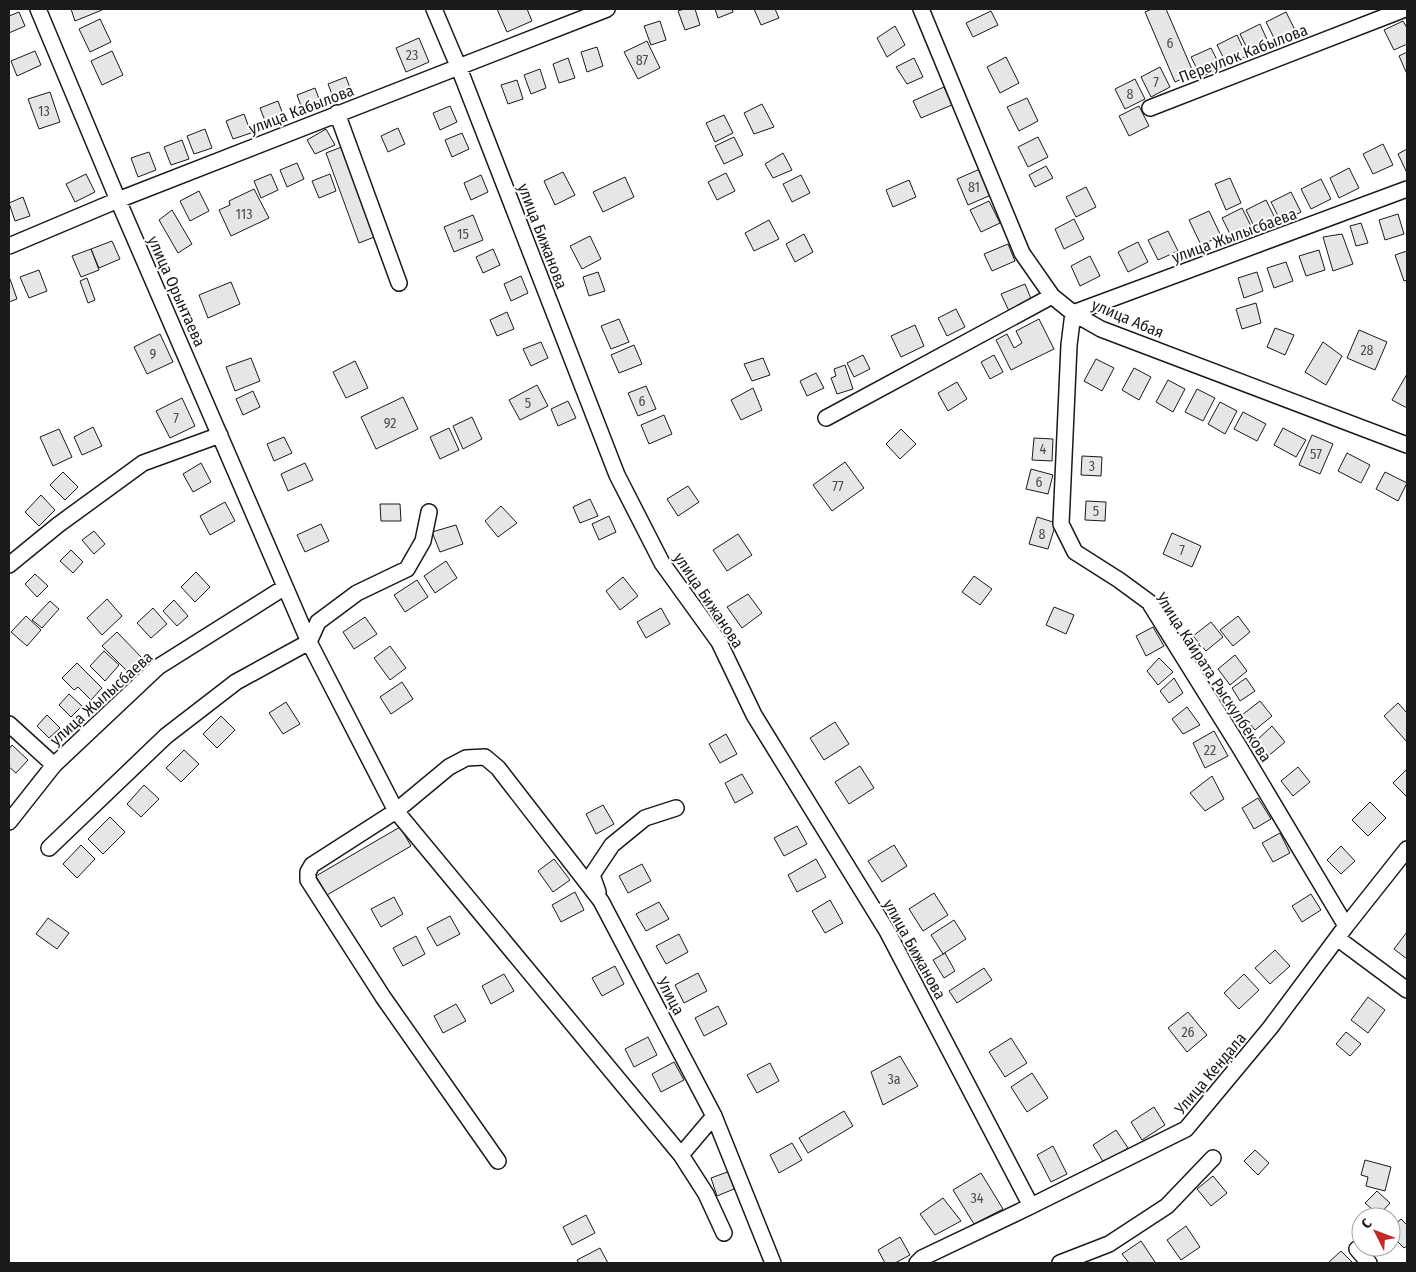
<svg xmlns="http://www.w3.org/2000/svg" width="1416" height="1272" viewBox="0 0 1416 1272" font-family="'Fira Sans Condensed',sans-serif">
<rect width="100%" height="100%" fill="#fff"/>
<path fill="#e6e6e6" stroke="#1a1a1a" d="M71,9H102V10L75,21Z
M497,9H527L532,21L507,32Z
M684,9H695L700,25L685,30L678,11Z
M715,9H732L733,12L718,18Z
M754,9H775L779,18L761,25Z
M1152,9H1166L1194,74L1175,82L1145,12Z
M991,11L998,25L973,37L966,23Z
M19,12L25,26L9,33V16Z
M1286,12L1296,32L1276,42L1266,22Z
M100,19L111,42L90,52L79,29Z
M660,21L666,40L651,45L644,26Z
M1403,21L1407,28V44L1394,50L1384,30Z
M1260,24L1269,44L1250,54L1240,34Z
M895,26L905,45L887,57L877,38Z
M1237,35L1247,56L1227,65L1217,45Z
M419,38L429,62L406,72L396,48Z
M647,41L660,68L638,79L624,52Z
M597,47L603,66L587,72L581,52Z
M1211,48L1221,68L1201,77L1191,57Z
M35,51L41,65L17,76L11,61Z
M112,51L123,75L102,85L91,61Z
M1407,52V74L1399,56Z
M1006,57L1019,83L1000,93L987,67Z
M568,58L575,78L559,83L553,64Z
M914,58L923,77L907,84L896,67Z
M1160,67L1170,87L1151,97L1141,77Z
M540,69L546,88L531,94L524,75Z
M346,77L353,96L335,102L328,84Z
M1135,79L1145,99L1125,109L1115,89Z
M517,80L523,99L508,104L501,85Z
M944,87L952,105L921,118L913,101Z
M315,88L322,107L304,114L297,95Z
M50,92L60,122L39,129L28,99Z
M1027,98L1038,121L1019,131L1007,107Z
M278,101L285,120L267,126L260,108Z
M762,104L774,127L754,134L744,113Z
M450,106L457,122L440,130L433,113Z
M1139,106L1149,126L1129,136L1119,116Z
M244,114L251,133L233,139L226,121Z
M724,115L733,133L715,142L706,123Z
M398,128L405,144L388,152L381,136Z
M205,129L212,148L194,154L187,136Z
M326,129L335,145L315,154L307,140Z
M462,133L469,149L452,157L445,140Z
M734,137L743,155L724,164L715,146Z
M1038,137L1048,157L1028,167L1018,147Z
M182,140L189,159L171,165L164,147Z
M1383,144L1393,165L1373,174L1363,154Z
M344,146L377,236L359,243L326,153Z
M1407,149V173L1398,154Z
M149,152L156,170L138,177L131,158Z
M783,153L792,170L773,178L765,164Z
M297,163L304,179L287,187L280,170Z
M1046,166L1053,178L1035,187L1029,175Z
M1349,168L1359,188L1339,198L1330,178Z
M980,169L991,195L968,205L957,179Z
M563,172L575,195L555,205L544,181Z
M726,173L735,191L717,200L708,182Z
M86,174L95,192L75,202L66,184Z
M271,174L278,190L261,198L254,181Z
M330,174L336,191L319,198L312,181Z
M481,175L488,192L471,200L464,183Z
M801,175L810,193L792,202L783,184Z
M625,177L634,197L603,212L593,192Z
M1230,178L1241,203L1226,210L1215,184Z
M1321,179L1331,199L1311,209L1301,189Z
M909,180L916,197L893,207L886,190Z
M1086,187L1096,207L1076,217L1066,197Z
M254,189L269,218L231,236L219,210L230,205L229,201Z
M199,191L209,211L190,221L180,201Z
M1291,192L1301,212L1281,222L1271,202Z
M23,197L30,216L15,221L9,203Z
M1266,200L1276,220L1256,230L1246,210Z
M989,201L1000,223L981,232L970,210Z
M1242,208L1252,228L1232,238L1222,218Z
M172,210L192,244L178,253L159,220Z
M1209,211L1221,236L1201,245L1189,220Z
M1398,214L1404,234L1385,240L1379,220Z
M473,215L483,240L454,252L444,227Z
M1074,219L1084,239L1064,249L1055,229Z
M769,220L779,239L754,251L745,233Z
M1361,223L1368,243L1356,246L1350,226Z
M1168,231L1178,251L1158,260L1148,240Z
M804,234L813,252L795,262L786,244Z
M1342,234L1353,264L1333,271L1323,237Z
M590,236L601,259L582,269L570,246Z
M112,241L120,259L99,268L91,249Z
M1138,242L1148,262L1128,272L1118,252Z
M1008,244L1015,261L992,271L984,254Z
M91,249L99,270L81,277L72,256Z
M493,249L500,265L483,273L476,257Z
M1319,250L1325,270L1306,276L1299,256Z
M1407,251V280L1404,281L1395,255Z
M1090,256L1100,276L1080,286L1071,266Z
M1286,262L1293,281L1274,288L1267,268Z
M39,270L47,291L29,298L20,277Z
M598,272L605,291L589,296L583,277Z
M1257,272L1263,291L1244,298L1238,278Z
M521,276L528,293L511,301L504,284Z
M87,278L95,300L88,303L80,281Z
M10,279L17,299L9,302V280Z
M231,282L240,304L208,318L199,295Z
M1025,284L1032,301L1009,311L1001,294Z
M1256,303L1261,323L1242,329L1236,309Z
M956,309L965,327L947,336L938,318Z
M507,312L514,329L497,336L490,320Z
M619,319L629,342L611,349L601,326Z
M1039,319L1054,349L1011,370L996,340L1007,334L1014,348L1022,343L1016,331Z
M915,325L924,346L901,357L891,336Z
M1275,328L1294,335L1285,355L1267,347Z
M1359,330L1387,342L1375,370L1347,358Z
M160,334L173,362L147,374L134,347Z
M541,342L548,358L531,366L523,349Z
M1323,342L1342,356L1326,385L1305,372Z
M634,345L642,364L619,373L611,355Z
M863,355L870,369L854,377L847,363Z
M994,355L1003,372L990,379L981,362Z
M251,358L260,381L235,391L226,367Z
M763,358L770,375L752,381L744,364Z
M1096,359L1114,368L1102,391L1084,381Z
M355,361L368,388L346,398L333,372Z
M845,365L853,389L837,394L831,378L836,376L834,369Z
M1134,368L1151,377L1139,400L1122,390Z
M816,373L824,388L807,396L800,381Z
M1407,374V408L1392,400Z
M1168,380L1185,389L1173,412L1156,402Z
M957,382L967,399L948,411L938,393Z
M537,385L548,406L520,420L509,400Z
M646,386L656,409L638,416L628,393Z
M753,388L762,410L741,420L731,400Z
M1197,389L1215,398L1203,421L1185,412Z
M253,391L260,407L243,415L236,399Z
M403,397L418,429L376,449L361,417Z
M182,398L195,426L170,438L156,411Z
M568,401L576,418L558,426L551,409Z
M1220,402L1237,411L1225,434L1208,424Z
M1243,412L1266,424L1257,441L1234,429Z
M664,415L672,434L649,444L641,425Z
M472,417L482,439L463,449L453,426Z
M93,427L102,446L82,455L74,437Z
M449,428L459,450L440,459L430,437Z
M1283,428L1306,440L1296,457L1274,445Z
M59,429L72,457L53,466L40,437Z
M901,429L916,444L900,459L886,444Z
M1312,435L1333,444L1320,474L1299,465Z
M284,437L292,453L274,461L267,444Z
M1034,438L1053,439L1052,461L1032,460Z
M1347,453L1370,465L1361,483L1338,471Z
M1082,456L1102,457L1101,476L1081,475Z
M845,462L864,488L832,511L813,485Z
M201,463L211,482L193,492L183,474Z
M305,463L313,480L288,491L281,474Z
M1031,469L1053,475L1048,494L1026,489Z
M63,472L78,487L65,500L50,485Z
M1385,472L1407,483L1398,501L1376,489Z
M688,486L699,502L678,516L667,499Z
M41,495L55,510L39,526L25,512Z
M590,499L598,516L580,523L573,507Z
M1086,501L1106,502L1105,521L1085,520Z
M225,502L235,521L210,535L200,516Z
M380,504H400L401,521H381Z
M501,506L517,523L498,537L485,521Z
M609,516L616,532L599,540L592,524Z
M1037,517L1056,523L1048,549L1029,544Z
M321,524L329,541L305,552L297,535Z
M456,525L463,544L440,552L432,532Z
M94,531L105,544L94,554L82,540Z
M1172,533L1201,546L1192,567L1163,554Z
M738,534L752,555L727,571L713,550Z
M71,550L83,562L73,573L60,561Z
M446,561L457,578L435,593L424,576Z
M196,572L210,587L195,602L181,587Z
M35,574L48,586L37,597L25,584Z
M974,576L992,589L980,605L962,592Z
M623,577L638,596L620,610L606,591Z
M417,580L428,597L405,612L394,595Z
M748,594L762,613L742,628L727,607Z
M107,599L122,616L102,635L87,618Z
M174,600L188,616L177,626L163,611Z
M50,601L59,609L42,628L32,620Z
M1054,607L1074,615L1066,634L1046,625Z
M153,608L167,624L151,638L137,623Z
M661,608L670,624L646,638L637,622Z
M26,616L41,630L27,646L11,632Z
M1238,616L1250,632L1233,646L1220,630Z
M365,617L377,634L354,649L343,632Z
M1211,622L1223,637L1206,651L1193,636Z
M1153,627L1164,646L1146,656L1136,636Z
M117,632L143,659L129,673L102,646Z
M390,646L406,668L390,680L374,658Z
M104,651L119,665L105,681L90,666Z
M1235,655L1247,671L1230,685L1218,669Z
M1159,658L1173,672L1158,685L1147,671Z
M77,663L102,688L91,700L78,687L74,690L62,678Z
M1174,678L1183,693L1169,703L1160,691Z
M1246,678L1255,691L1240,701L1232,688Z
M402,682L413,699L391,714L380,697Z
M69,694L82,706L71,717L59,705Z
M1260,701L1272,716L1255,730L1242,715Z
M286,702L300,724L283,734L269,713Z
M1398,703L1407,713V742L1384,716Z
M1187,707L1200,725L1183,734L1172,719Z
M47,715L60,728L49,738L37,726Z
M221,716L235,730L217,748L203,734Z
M835,722L849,744L824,760L810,738Z
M1272,726L1285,742L1267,757L1256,741Z
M1214,731L1228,756L1205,768L1193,743Z
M726,734L737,754L720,763L709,744Z
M12,745L28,760L16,773L9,767V749Z
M184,750L199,764L181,782L166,768Z
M860,766L874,788L849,804L835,782Z
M1298,767L1310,782L1293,796L1281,781Z
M1406,770L1407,771V797L1393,783Z
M742,774L753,793L735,803L725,783Z
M1212,776L1224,799L1205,811L1190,793Z
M144,785L159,799L141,817L127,804Z
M1258,798L1271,819L1254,829L1242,808Z
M1370,802L1386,818L1368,836L1352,820Z
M603,805L614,824L596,834L586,814Z
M110,817L125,832L103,854L88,839Z
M797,826L807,844L784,856L774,838Z
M400,827L411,846L327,895L316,876Z
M1280,833L1290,853L1273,862L1262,843Z
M81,845L95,859L77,878L63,864Z
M894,845L907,866L882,882L868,861Z
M1341,846L1355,861L1341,874L1327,860Z
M554,859L570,880L553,892L538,871Z
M816,859L826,877L797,892L788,875Z
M642,864L651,881L628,893L619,876Z
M575,892L584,910L561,922L552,905Z
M934,893L948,915L923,931L909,909Z
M1311,894L1321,910L1302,922L1292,906Z
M394,897L403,914L381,927L371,909Z
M830,900L843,923L825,933L812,911Z
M659,902L669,919L646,931L636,914Z
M450,916L460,934L437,946L427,928Z
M48,918L69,933L57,949L36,934Z
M954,920L966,939L943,954L931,935Z
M1407,932V959L1394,949Z
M679,934L688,952L666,964L656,946Z
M416,936L425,954L403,966L393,948Z
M1275,950L1290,966L1270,984L1255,968Z
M945,953L955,971L944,978L933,960Z
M615,966L624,984L602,996L592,978Z
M984,968L992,980L957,1003L949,991Z
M698,973L707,991L684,1003L675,985Z
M504,974L514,991L491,1004L482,986Z
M1244,974L1259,990L1239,1009L1224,993Z
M1368,997L1385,1010L1368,1033L1351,1020Z
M456,1004L466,1021L443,1033L434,1016Z
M718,1006L727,1024L704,1036L695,1018Z
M1188,1012L1207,1035L1187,1052L1168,1028Z
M1346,1032L1361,1044L1350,1056L1336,1044Z
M648,1037L657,1055L634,1067L625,1049Z
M1011,1038L1027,1063L1005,1077L989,1052Z
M900,1056L918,1086L883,1105L871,1072Z
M674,1062L684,1080L661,1092L652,1074Z
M770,1063L779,1081L757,1093L747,1075Z
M1032,1073L1048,1098L1027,1112L1011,1087Z
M1154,1107L1165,1125L1142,1140L1131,1122Z
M844,1111L853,1126L808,1153L799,1138Z
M1116,1130L1128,1148L1104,1163L1093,1145Z
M792,1143L802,1160L779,1173L770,1155Z
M1053,1146L1067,1174L1051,1182L1037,1155Z
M1255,1150L1269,1163L1258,1175L1244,1161Z
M1365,1160L1391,1167L1385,1191L1366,1186L1368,1177L1361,1175Z
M730,1171L734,1189L717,1196L711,1178Z
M981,1173L1003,1209L974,1224L953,1190Z
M1213,1176L1227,1193L1211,1206L1197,1189Z
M1377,1191L1390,1203L1377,1217H1371L1369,1215L1373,1210L1365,1203Z
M943,1198L961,1221L935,1235L920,1214Z
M586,1215L595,1233L572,1245L563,1227Z
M1401,1219L1407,1225V1246L1404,1248L1391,1235V1228Z
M1186,1226L1200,1247L1181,1260L1167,1240Z
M900,1237L910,1255L895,1263H885L878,1250Z
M1141,1241L1155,1262L1153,1263H1129L1122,1254Z
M600,1248L608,1263H579L577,1260Z
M1341,1251L1353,1263H1328Z"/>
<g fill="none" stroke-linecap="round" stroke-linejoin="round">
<g stroke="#1a1a1a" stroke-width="18">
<path id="minor" d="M38,9L118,200L309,642L396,811L681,1155L706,1194L724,1233
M434,9L459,68L617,475L662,563L719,642L754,715L887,931L1031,1206
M921,9L1022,253L1052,296L1073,313L1101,329L1407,445
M1150,108L1405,9
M337,113L399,283
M9,246L118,200L607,9
M1073,313L1069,345L1061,524L1075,552L1119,580L1149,602L1240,748L1346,926
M1073,313L1407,189
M826,418L1052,296
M9,565L58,525L143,463L220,435
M9,724L54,765
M9,822L54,765L158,667L285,587
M49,848L166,736L236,682L309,642L318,622L357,593L407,569L423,541L429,512
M598,892L592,875L612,845L645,818L676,808
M1337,938L1407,990
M681,1155L714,1116
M498,1161L383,997L308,880V872L312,865L396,811L449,767L466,758L485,757L498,768L601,901L714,1116L773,1263
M1357,1249L1369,1263
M917,1263L922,1258L1031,1206L1186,1129L1270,1028L1346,926L1407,849
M1060,1263L1109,1244L1167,1206L1213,1158"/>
</g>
<use href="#minor" stroke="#fff" stroke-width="15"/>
</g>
<g text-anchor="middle" stroke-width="4" stroke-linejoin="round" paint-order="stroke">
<g font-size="14" fill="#4d4d4d">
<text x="1170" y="48">6</text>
<text x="412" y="60">23</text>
<text x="642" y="65">87</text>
<text x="1156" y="87">7</text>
<text x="1130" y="99">8</text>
<text x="44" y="116">13</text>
<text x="974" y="192">81</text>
<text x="244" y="219">113</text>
<text x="463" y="239">15</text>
<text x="1367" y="355">28</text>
<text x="153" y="359">9</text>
<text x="642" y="406">6</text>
<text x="528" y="408">5</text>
<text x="176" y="423">7</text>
<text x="390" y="428">92</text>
<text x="1043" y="454">4</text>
<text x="1316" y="459">57</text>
<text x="1092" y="471">3</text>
<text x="1039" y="487">6</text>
<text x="838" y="491">77</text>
<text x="1096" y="516">5</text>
<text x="1042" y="539">8</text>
<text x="1182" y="555">7</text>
<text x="1210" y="755">22</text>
<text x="1188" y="1037">26</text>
<text x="894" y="1084">3а</text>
<text x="977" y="1203">34</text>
</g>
<g font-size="16" fill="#1a1a1a" stroke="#fff">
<text transform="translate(1243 53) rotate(-21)" y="6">Переулок Кабылова</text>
<text transform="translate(301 109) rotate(-21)" y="6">улица Кабылова</text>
<text transform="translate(1234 235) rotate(-20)" y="6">улица Жылысбаева</text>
<text transform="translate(543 236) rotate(69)" y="6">улица Бижанова</text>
<text transform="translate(177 291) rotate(66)" y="6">улица Орынтаева</text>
<text transform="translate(1128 318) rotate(23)" y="6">улица Абая</text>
<text transform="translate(709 600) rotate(56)" y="6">улица Бижанова</text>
<text transform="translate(1214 677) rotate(57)" y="6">Улица Кайрата Рыскулбекова</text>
<text transform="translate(101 698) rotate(-42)" y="6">улица Жылысбаева</text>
<text transform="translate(915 949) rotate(61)" y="6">улица Бижанова</text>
<text transform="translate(671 996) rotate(62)" y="6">Улица</text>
<text transform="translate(1210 1073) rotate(-50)" y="6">Улица Кендала</text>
</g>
</g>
<rect width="1416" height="1272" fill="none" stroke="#1a1a1a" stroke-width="20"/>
<g transform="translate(1376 1232) rotate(312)"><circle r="24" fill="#ffffff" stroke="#a3a3a3"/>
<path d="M0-4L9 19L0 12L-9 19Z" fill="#c62828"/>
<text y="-8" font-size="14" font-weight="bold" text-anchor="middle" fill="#1a1a1a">С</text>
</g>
</svg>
